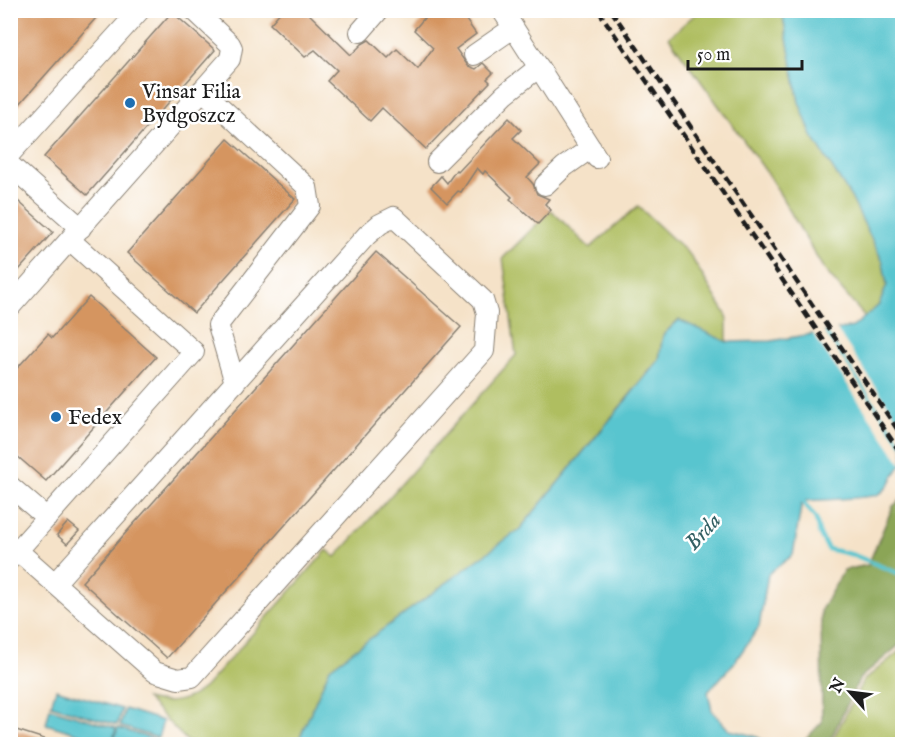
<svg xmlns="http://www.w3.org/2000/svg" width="913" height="755" viewBox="0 0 913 755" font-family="'IM FELL English',serif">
<rect width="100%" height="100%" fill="#fff"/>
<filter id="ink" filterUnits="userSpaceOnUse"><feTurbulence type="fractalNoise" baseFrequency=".0167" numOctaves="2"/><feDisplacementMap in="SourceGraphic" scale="12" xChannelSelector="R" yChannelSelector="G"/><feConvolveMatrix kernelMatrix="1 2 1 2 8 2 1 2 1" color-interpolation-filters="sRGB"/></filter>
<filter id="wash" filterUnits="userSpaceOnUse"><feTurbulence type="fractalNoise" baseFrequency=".008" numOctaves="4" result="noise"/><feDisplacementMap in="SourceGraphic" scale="24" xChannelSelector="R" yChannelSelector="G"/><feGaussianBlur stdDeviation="1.35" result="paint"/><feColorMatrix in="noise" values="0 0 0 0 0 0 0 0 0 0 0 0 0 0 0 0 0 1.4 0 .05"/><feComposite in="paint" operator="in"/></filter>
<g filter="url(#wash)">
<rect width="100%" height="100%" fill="#f5e2c8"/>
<path fill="#afbe60" stroke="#666d3e" stroke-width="1.5" d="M699,11H782L799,102L812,136L851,197L883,262L887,285L879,305L865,317L823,268L770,177L669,37Z
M638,206L690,255L727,316V343L678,320L663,335L659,359L520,529L330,668L297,744H190L146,699C169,705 187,702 205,687L327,550L336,557L516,355L503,258L551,210L590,248Z
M902,649V744H827L834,737L863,681Z"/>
<path fill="#8ba556" stroke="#546039" stroke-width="1.5" d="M902,499V643L860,678L832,736L821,744H801L822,722L821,610L844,570L868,565L893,506Z"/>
<path fill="#58c5cf" stroke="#3a7076" stroke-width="1.5" d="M782,11H902V464C893,473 891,488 879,494C872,499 815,500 802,501L793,555L768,574L759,627L734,663L708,692L712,711L729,730L755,736L770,744H297L330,668L520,529L659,360L663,335L679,320L727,342L771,341L853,327L879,305L887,285L883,262L851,197L812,136L799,102Z
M56,689L122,709L117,725L51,705Z
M50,708L116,728L112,744L46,724Z
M125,709L163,721L158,738L120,726Z
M118,728L156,740L155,744H113Z"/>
<path fill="#f5e2c8" d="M835,327L902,425V442L825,329Z
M822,329L902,447V465L811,331Z"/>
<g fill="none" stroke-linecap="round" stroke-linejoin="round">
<path stroke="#58c5cf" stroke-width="4.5" d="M802,500L816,519L819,533L828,549L854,555L902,575"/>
</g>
<g id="blocks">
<path fill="#d59561" d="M10,10H103L10,115Z
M282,10H305L351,55L362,44L369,40L388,58L397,49L418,69L433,48L414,30L431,10H459L476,34L456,49L468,66L476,69L483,63L493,73L487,79L490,82L426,149L382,108L370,121L327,81L337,70L315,50L305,57L270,24Z
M172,12L215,50L87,195L44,157Z
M509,118L521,130L513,138L540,164L527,177L533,184L537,194L549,199L545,204L551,210L538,224L510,199L512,197L485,171L483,174L477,168L461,192L458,191L447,203L431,187L441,176L447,183L456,170L458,172Z
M228,139L295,199L194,313L127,253Z
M10,194L53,232L10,280Z
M376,252L461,327L167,658L82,582Z
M89,297L156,357L46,481L10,450V376L48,334L52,338Z
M68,522L79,531L67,544L57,535Z
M10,728L54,742V744H10Z"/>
</g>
</g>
<g filter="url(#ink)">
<use href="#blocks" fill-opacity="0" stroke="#887f72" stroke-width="1.5"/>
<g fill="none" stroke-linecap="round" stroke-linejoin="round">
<g stroke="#887f72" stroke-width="22">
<path id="minor" d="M502,10L597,158
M360,32L379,10
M474,55L513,28
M202,90L307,187L310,206L218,325L235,383
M10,154L140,10
M437,162L505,94L539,67
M10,165L81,228
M545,185L564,167L591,148
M10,307L230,59L232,48L230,44L194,10
M10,486L47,518
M18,551L155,672L178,679L192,677L484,351L487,313L483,300L394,217L380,224L367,235L55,583
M10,559L194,352L70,240"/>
</g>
<use href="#minor" stroke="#fff" stroke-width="20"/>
<path stroke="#1c1c1c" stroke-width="4.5" stroke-dasharray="9 4.5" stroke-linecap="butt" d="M598,10L902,455
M611,10L902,436"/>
</g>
</g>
<g fill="#1f6fb2" stroke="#fff" stroke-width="2">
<circle cx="130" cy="103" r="6"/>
<circle cx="56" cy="417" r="6"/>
</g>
<g text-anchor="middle" stroke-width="5" stroke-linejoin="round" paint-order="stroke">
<g font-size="21" fill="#1c1c1c" stroke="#fff" text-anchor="start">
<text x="142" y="98">Vinsar Filia<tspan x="142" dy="24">Bydgoszcz</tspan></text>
<text x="68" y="424">Fedex</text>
</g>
<g font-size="22" font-style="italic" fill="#346064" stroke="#fff">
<text transform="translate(702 531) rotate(-48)" y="8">Brda</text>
</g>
</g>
<rect width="913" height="755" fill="none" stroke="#fff" stroke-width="36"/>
<g transform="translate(850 692) rotate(298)" stroke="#ffffff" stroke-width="4.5" paint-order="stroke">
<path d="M0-4.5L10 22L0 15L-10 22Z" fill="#1c1c1c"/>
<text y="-9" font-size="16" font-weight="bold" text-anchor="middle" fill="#1c1c1c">N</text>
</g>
<path d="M688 60v9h114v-9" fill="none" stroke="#1c1c1c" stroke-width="3"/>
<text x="697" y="60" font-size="18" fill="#1c1c1c" stroke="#ffffff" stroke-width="4.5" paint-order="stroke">50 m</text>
</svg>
